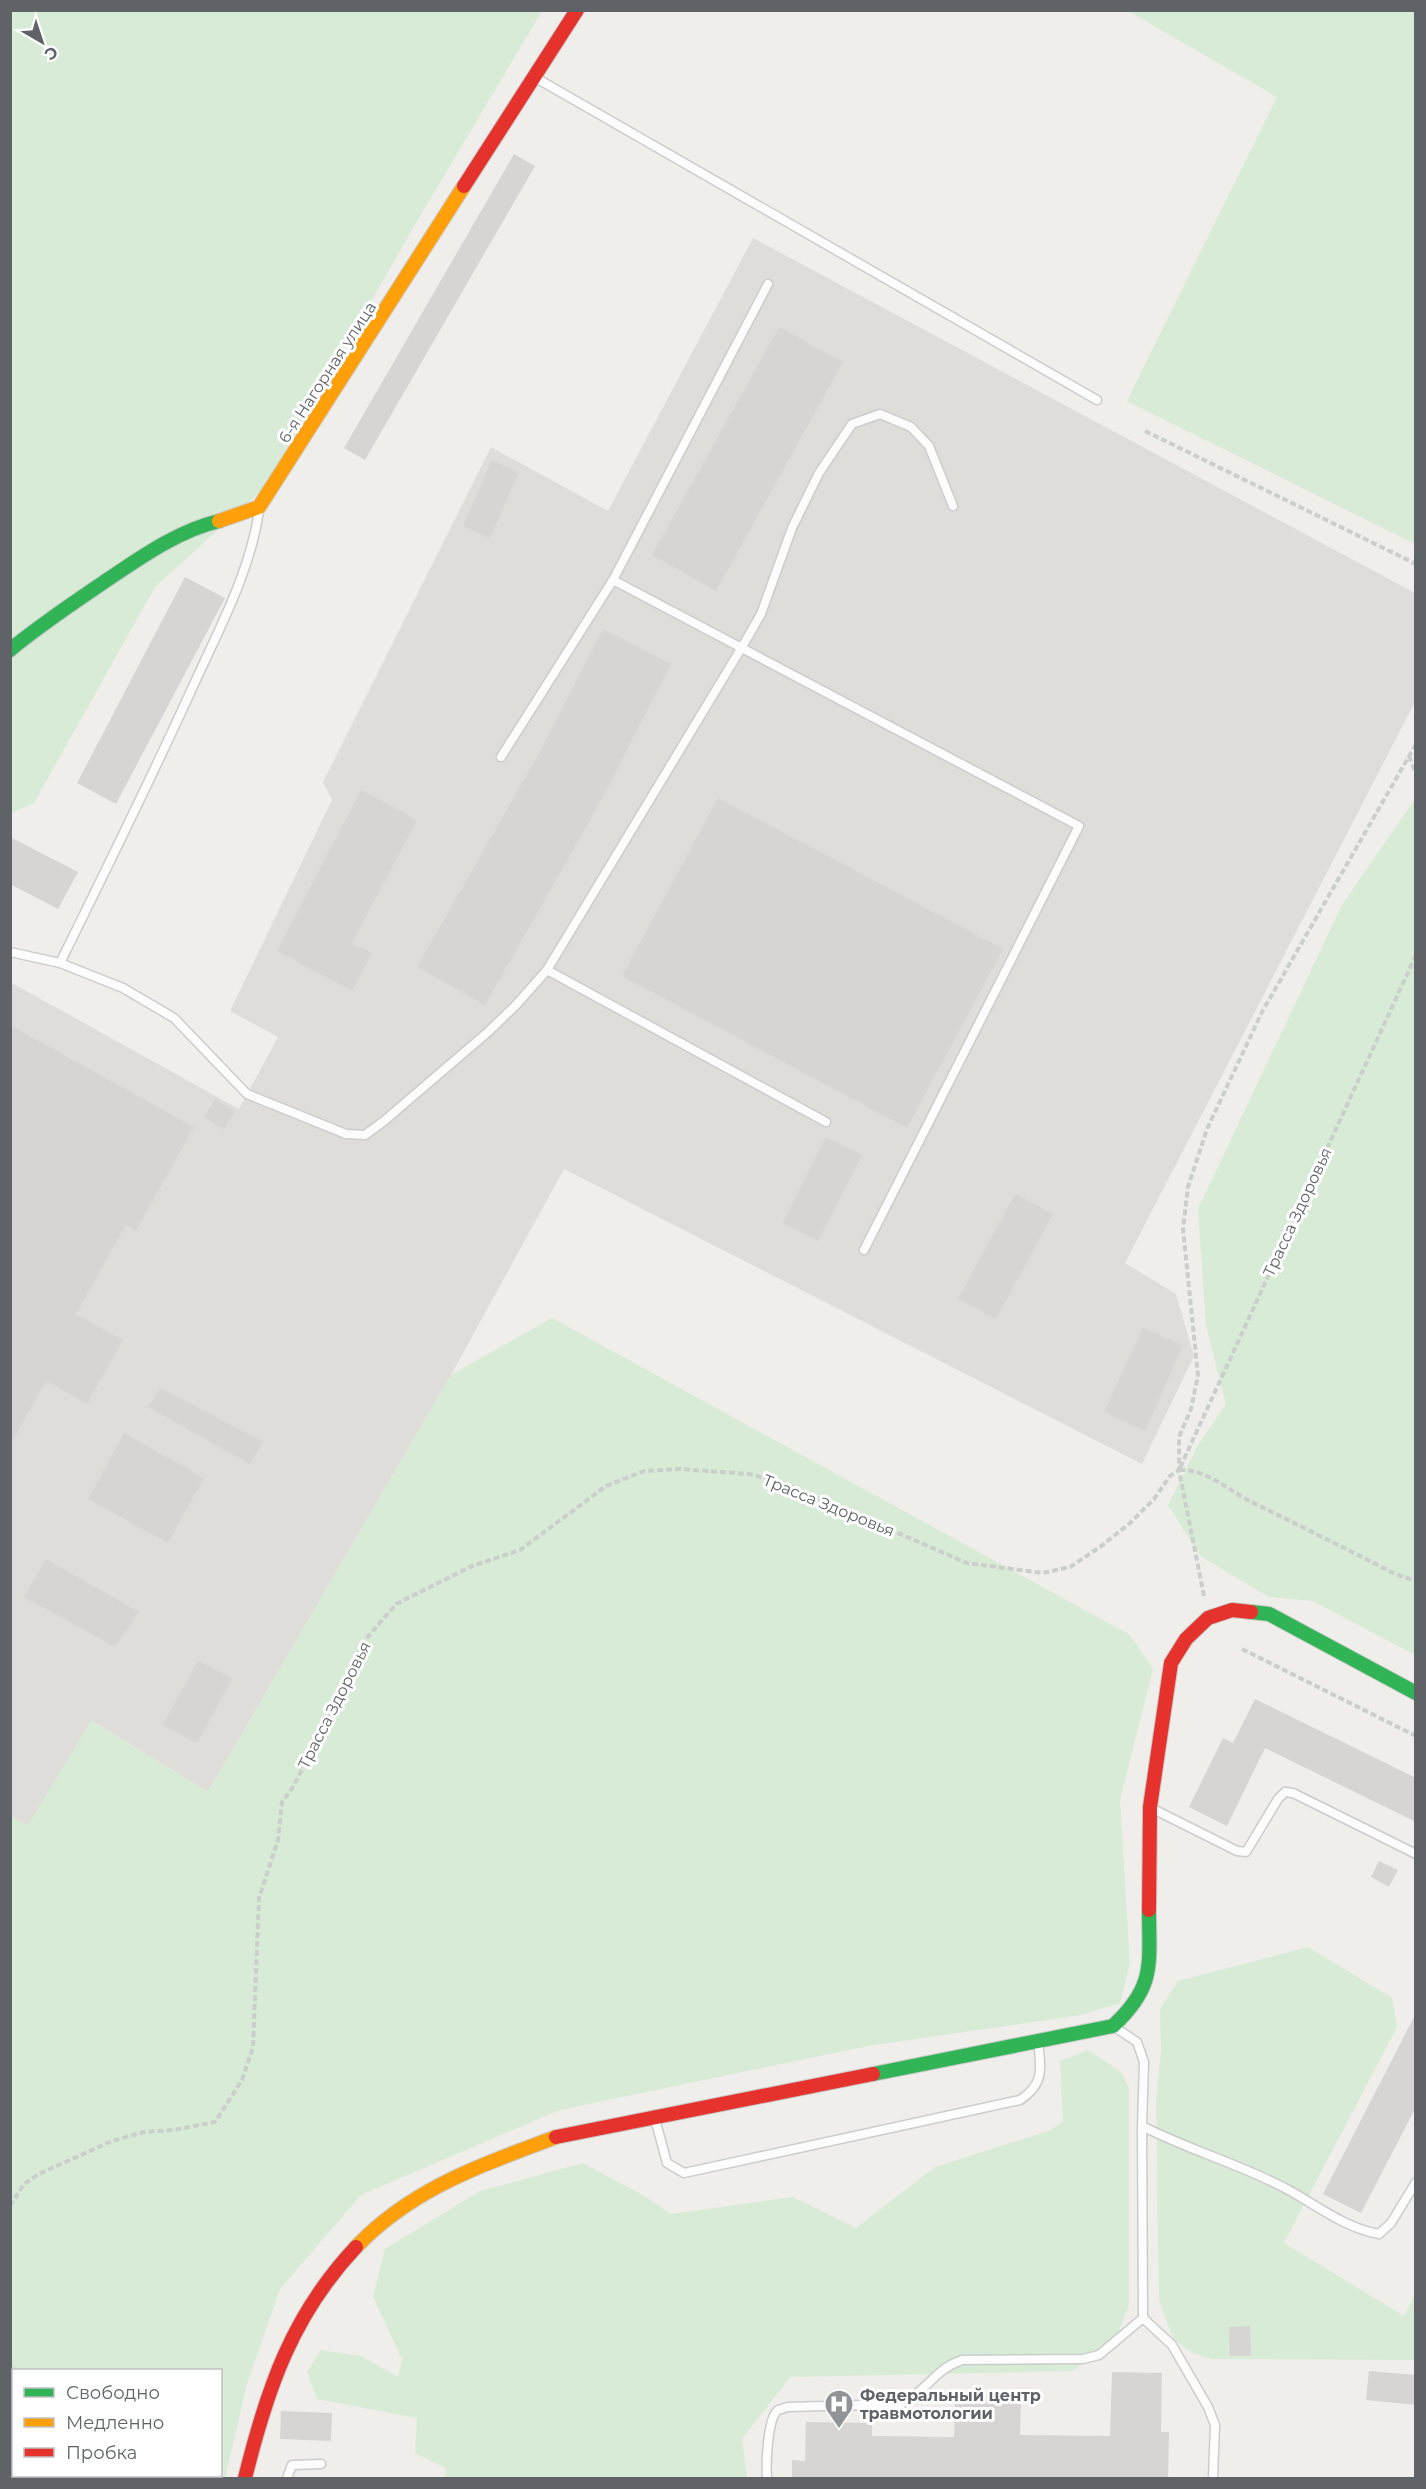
<svg xmlns="http://www.w3.org/2000/svg" width="1426" height="2489" viewBox="0 0 1426 2489" font-family="Montserrat,sans-serif">
<rect width="100%" height="100%" fill="#efeeea"/>
<path fill="#dfddda" d="M753,238L1415,593V702L1125,1263L1176,1294L1194,1356L1142,1464L564,1169L451,1375L208,1792L92,1721L28,1826L10,1816V982L239,1109L278,1037L230,1011L332,800L323,782L491,447L608,511Z"/>
<path fill="#d8ebd6" fill-rule="evenodd" d="M11,11H542L416,223L263,489L155,587L34,803L11,813Z
M1128,11H1415V544L1127,401L1277,97Z
M1415,799V1655L1313,1601L1269,1597L1200,1556L1168,1505L1198,1445L1226,1404L1206,1326L1198,1209L1342,905Z
M552,1318L1130,1635L1153,1669L1120,1800L1130,1963L1120,2003L1081,2015L868,2046L560,2110L361,2195L280,2289L247,2384L225,2478H11L10,1816L28,1825L91,1721L208,1792L451,1375ZM14,2370H220V2476H14Z
M1308,1947L1392,1998L1397,2027L1284,2243L1404,2316L1415,2294V2360L1211,2359L1193,2353L1173,2339L1159,2300L1156,2100L1161,2051L1160,2009L1178,1981Z
M1088,2050L1121,2072L1129,2088V2305L1116,2338L1072,2371L790,2377L742,2439L747,2478H445L446,2468L415,2453L417,2418L317,2399L307,2372L321,2350L361,2356L398,2377L402,2359L373,2297L385,2249L480,2191L583,2163L646,2197L671,2214L793,2197L856,2228L935,2167L1051,2130L1063,2121L1060,2061Z"/>
<path fill="#d6d5d3" d="M514,154L535,166L365,460L344,448Z
M779,327L843,362L716,591L652,555Z
M492,460L519,472L490,538L463,526Z
M185,577L225,598L116,804L77,783Z
M603,629L671,664L598,806L485,1005L417,967L538,755Z
M361,790L417,820L352,943L372,953L352,991L277,951Z
M718,798L1003,949L907,1128L622,976Z
M10,837L78,872L58,909L10,884Z
M10,1025L194,1127L136,1231L126,1225L76,1314L123,1340L87,1404L46,1381L10,1445Z
M215,1099L235,1111L224,1130L204,1117Z
M826,1137L862,1155L818,1241L783,1223Z
M1015,1194L1053,1214L996,1319L958,1299Z
M1143,1327L1183,1346L1145,1431L1104,1412Z
M161,1388L263,1442L250,1464L148,1407Z
M124,1433L204,1478L168,1543L88,1499Z
M46,1559L139,1612L115,1647L24,1597Z
M198,1660L232,1679L197,1743L163,1725Z
M1255,1699L1416,1778V1822L1265,1748L1227,1826L1189,1807L1223,1738L1233,1743Z
M1379,1861L1398,1870L1389,1887L1371,1877Z
M1416,2013V2107L1361,2213L1323,2194Z
M1250,2326L1251,2356H1230L1229,2327Z
M1369,2371L1416,2375V2405L1366,2400Z
M1112,2372L1162,2373L1161,2432H1169L1168,2478H792V2460L805,2461L806,2422L872,2423V2436L954,2437L955,2392L1021,2395L1020,2435L1110,2436Z
M281,2411L332,2413L331,2441L280,2439Z"/>
<g fill="none" stroke-linecap="round" stroke-linejoin="round">
<g stroke="#cbcccc" stroke-width="11">
<path id="lane" d="M536,78L1097,400
M613,580L1079,826L864,1250
M501,757L613,580L768,284
M10,952L60,963L123,988L174,1018L247,1094L346,1134L365,1135L384,1121L488,1032L516,1005L547,970L742,647L761,614L792,528L819,473L852,424L880,414L911,427L929,446L953,506
M60,963C106,870 152,777 195,682C220,627 250,572 259,511
M547,970L826,1122
M1153,1809L1237,1851L1246,1852L1278,1799L1285,1792L1293,1793L1416,1854
M1116,2028L1137,2042L1144,2062L1142,2126C1187,2149 1236,2163 1281,2186C1313,2202 1343,2228 1379,2234L1391,2223L1416,2182
M655,2119L667,2163L684,2173L1020,2100C1045,2084 1041,2067 1038,2042
M1142,2126L1143,2318L1172,2345L1208,2407L1215,2425L1213,2478
M287,2478L292,2465L321,2464
M767,2478C766,2465 767,2419 778,2410C779,2410 787,2407 787,2407L901,2404C928,2391 933,2370 962,2360L1083,2359L1099,2355L1143,2318"/>
</g>
<g stroke="#cacacb" stroke-width="16">
<path id="fast" d="M10,650C40,625 72,604 104,582C140,558 177,531 219,521
M1251,1612L1269,1614L1416,1693
M873,2074L1113,2026C1156,1986 1149,1964 1149,1910"/>
</g>
<g stroke="#cacacb" stroke-width="16">
<path id="slow" d="M219,521L259,507L464,186
M356,2247C412,2188 482,2165 556,2137"/>
</g>
<g stroke="#cacacb" stroke-width="16">
<path id="jam" d="M464,186L577,10
M1149,1910L1150,1807L1171,1663L1186,1639L1208,1618L1232,1610L1251,1612
M556,2137L873,2074
M245,2478C267,2389 292,2315 356,2247"/>
</g>
<path stroke="#cacfcc" stroke-width="4" stroke-dasharray="6 3" stroke-linecap="butt" d="M1145,431L1416,564
M1409,756L1416,774
M1416,955L1179,1470C1207,1469 1226,1489 1250,1501C1298,1525 1347,1549 1395,1574L1416,1581
M1204,1596L1179,1470V1437L1191,1409L1198,1375L1183,1229L1188,1187L1207,1129L1262,1012L1416,744
M1242,1649L1416,1736
M10,2206L24,2184L39,2174L112,2141L144,2132L174,2130L215,2122L242,2080L253,2047L259,1898L278,1840L282,1802L293,1787L338,1699L350,1669L366,1639L396,1604L472,1566L520,1550L606,1486L644,1471L680,1469L749,1474L781,1482L967,1563L1043,1573L1070,1567L1100,1547L1130,1523L1154,1499L1170,1476L1179,1470
M10,2368L14,2370
M147,2476L151,2478"/>
<use href="#lane" stroke="#fdfcfc" stroke-width="8"/>
<use href="#fast" stroke="#30b455" stroke-width="14"/>
<use href="#slow" stroke="#ff9f0a" stroke-width="14"/>
<use href="#jam" stroke="#e5322d" stroke-width="14"/>
</g>
<defs>
<g id="hospital-pin" transform="scale(1.5)"><path d="M0 17L-7.5 6A9.5 9.5 0 1 1 7.5 6Z" fill="#919496" stroke="#fff"/><path d="M-5-5h3v3.5h4V-5h3V5h-3V1.5h-4V5h-3Z" fill="#fff"/></g>
</defs>
<g fill-rule="evenodd">
<use href="#hospital-pin" x="839" y="2404"/>
</g>
<g text-anchor="middle" stroke-width="6" stroke-linejoin="round" paint-order="stroke">
<g font-size="16" fill="#5f6368" stroke="#fff">
<text transform="translate(327 372) rotate(-57)" y="6">6-я Нагорная улица</text>
<text transform="translate(1297 1212) rotate(-65)" y="6">Трасса Здоровья</text>
<text transform="translate(829 1505) rotate(22)" y="6">Трасса Здоровья</text>
<text transform="translate(334 1705) rotate(-63)" y="6">Трасса Здоровья</text>
</g>
<g font-size="16" font-weight="bold" fill="#5f6368" stroke="#fff" text-anchor="start">
<text x="860" y="2401">Федеральный центр<tspan x="860" dy="18">травмотологии</tspan></text>
</g>
</g>
<rect width="1426" height="2489" fill="none" stroke="#5f6368" stroke-width="24"/>
<rect x="12" y="2369" width="210" height="108" fill="#ffffff" stroke="#bfc1c3" stroke-width="1.5"/>
<rect x="24" y="2388" width="30" height="9" fill="#30b455" stroke="#bfc1c3" stroke-width="1.5"/>
<text x="66" y="2399" font-size="18" fill="#5f6368">Свободно</text>
<rect x="24" y="2418" width="30" height="9" fill="#ff9f0a" stroke="#bfc1c3" stroke-width="1.5"/>
<text x="66" y="2429" font-size="18" fill="#5f6368">Медленно</text>
<rect x="24" y="2448" width="30" height="9" fill="#e5322d" stroke="#bfc1c3" stroke-width="1.5"/>
<text x="66" y="2459" font-size="18" fill="#5f6368">Пробка</text>
<g transform="translate(42 42) rotate(141)" stroke="#ffffff" stroke-width="4.5" paint-order="stroke">
<path d="M0-4.5L10 22L0 15L-10 22Z" fill="#5f6368"/>
<text y="-9" font-size="16" font-weight="bold" text-anchor="middle" fill="#5f6368">С</text>
</g>
</svg>
